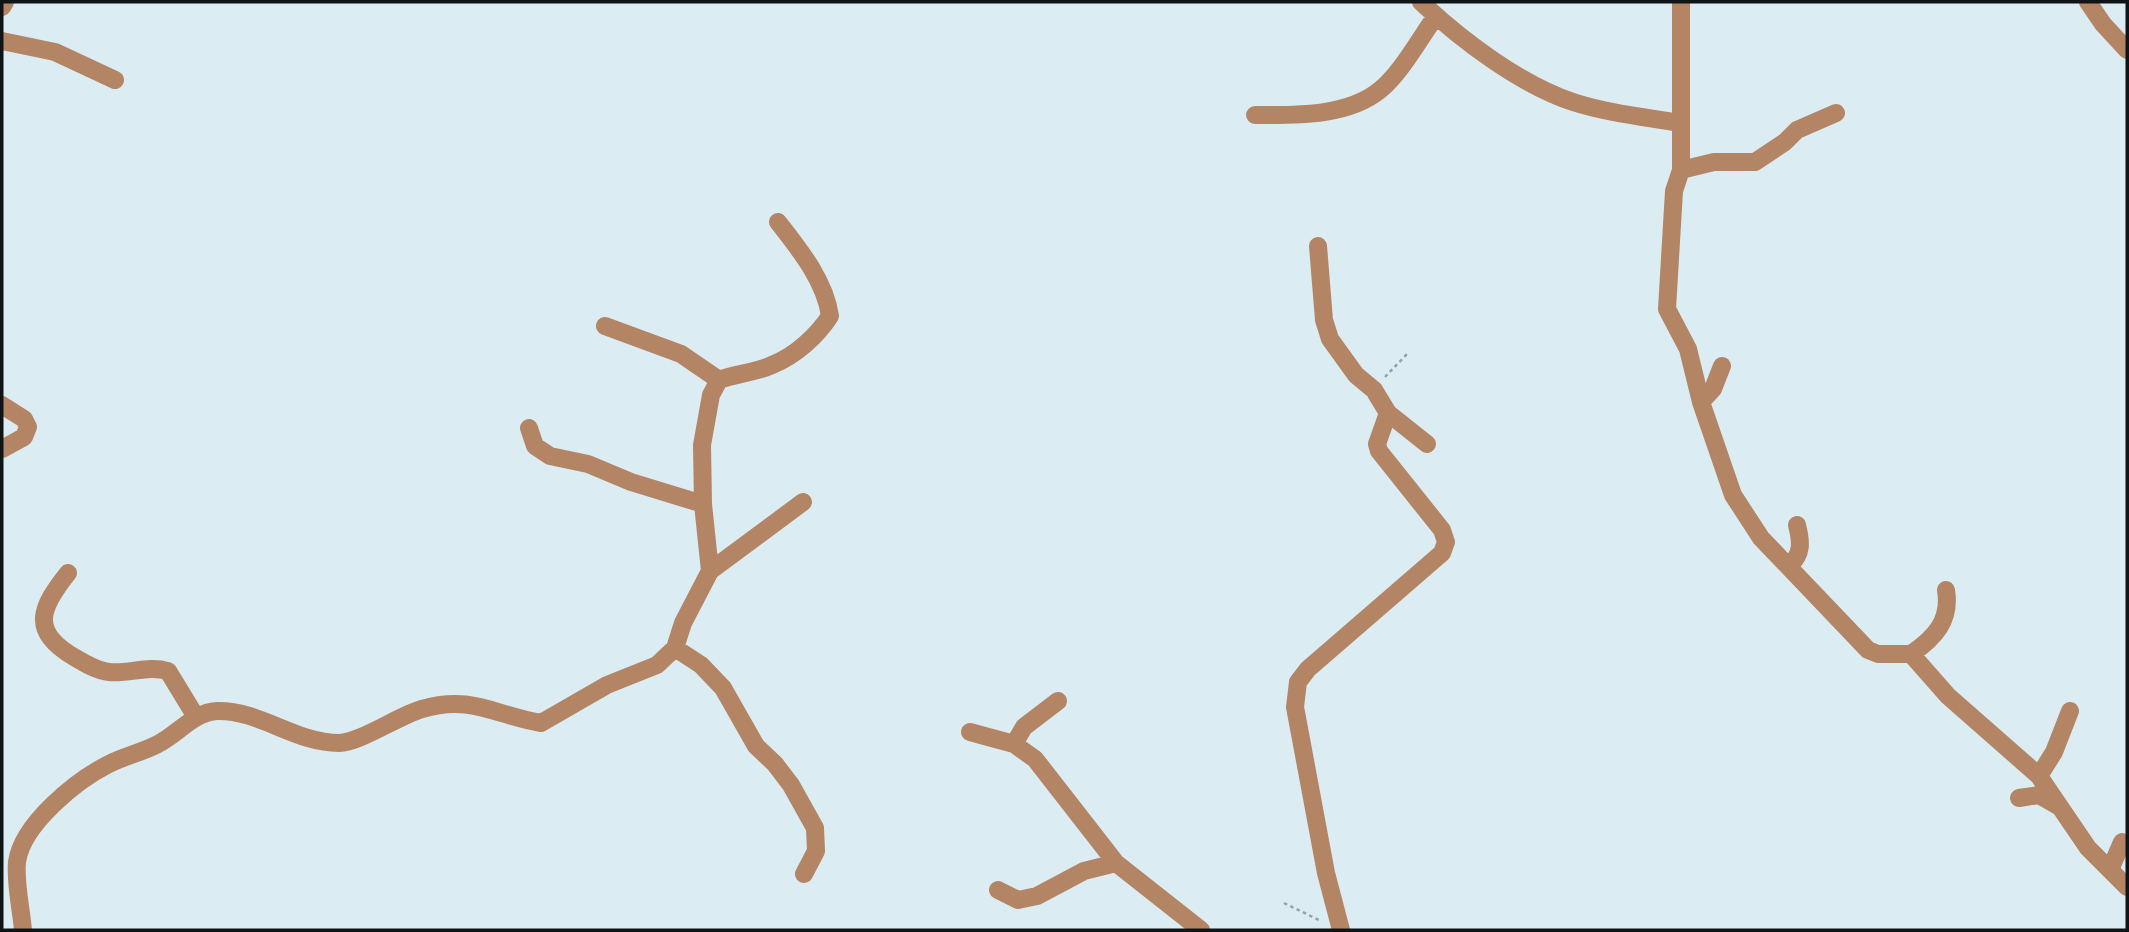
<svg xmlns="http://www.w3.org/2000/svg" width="2129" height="932" viewBox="0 0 2129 932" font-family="Overpass,sans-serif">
<rect width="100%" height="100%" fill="#dbecf3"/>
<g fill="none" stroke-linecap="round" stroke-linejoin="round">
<path stroke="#95a2a7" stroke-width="2.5" stroke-dasharray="3.5 3.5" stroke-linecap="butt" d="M1385,377L1407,354
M1284,903L1321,921"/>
<path stroke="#b38565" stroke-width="18" d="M1421,2C1461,40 1521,85 1573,102C1607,113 1644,117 1679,123
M1681,2V170L1674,191L1667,309L1688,349L1701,402L1733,495L1761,538L1868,650L1878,654H1911L1948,696L2039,776L2088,848L2127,887
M2088,2L2103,24L2127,50
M2,7L5,2
M2,41L55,52L115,80
M1255,115C1294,115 1347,117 1380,90C1401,73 1420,38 1436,16
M1681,170L1714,162H1755L1785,142L1797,130L1836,113
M1318,246L1324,320L1330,339L1356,375L1374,390L1388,413L1377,444L1379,451L1442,530L1446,542L1442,553L1308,669L1298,682L1295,707L1326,873L1341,930
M605,326L681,354L719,380
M1701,402L1713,389L1722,366
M2,405L24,419L28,427L24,437L2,449
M1388,413L1427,444
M529,428L535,446L550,456L588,464L631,482L703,504
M1789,566C1803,554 1801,541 1797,525
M710,571L803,502
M68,573C41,607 29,631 74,657C84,663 97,671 109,672C130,674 148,665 168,671L196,717
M675,648L701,665L723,688L756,746L775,764L791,785L815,828L816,851L804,874
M1911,654C1935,638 1951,620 1946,590
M970,732L1014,744L1035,759L1116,863L1201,930
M1014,744L1024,727L1058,701
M2039,776L2054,752L2070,711
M2019,798L2039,795L2058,806
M2110,870L2122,842
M998,890L1018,900L1037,896L1084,871L1116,863
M23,930C21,908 15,883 17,862C22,824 77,780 109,764C125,756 143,752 158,744C178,734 194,712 217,711C260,710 295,743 339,743C361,742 398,716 422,709C472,694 496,716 541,723L607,685L657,665L675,648L683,623L710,571L703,504L702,445L711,395L719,380C737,373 755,373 772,365C795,356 817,336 830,316C825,281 800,250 778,222"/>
</g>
<rect width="2129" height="932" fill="none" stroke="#0f1517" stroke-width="7"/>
</svg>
